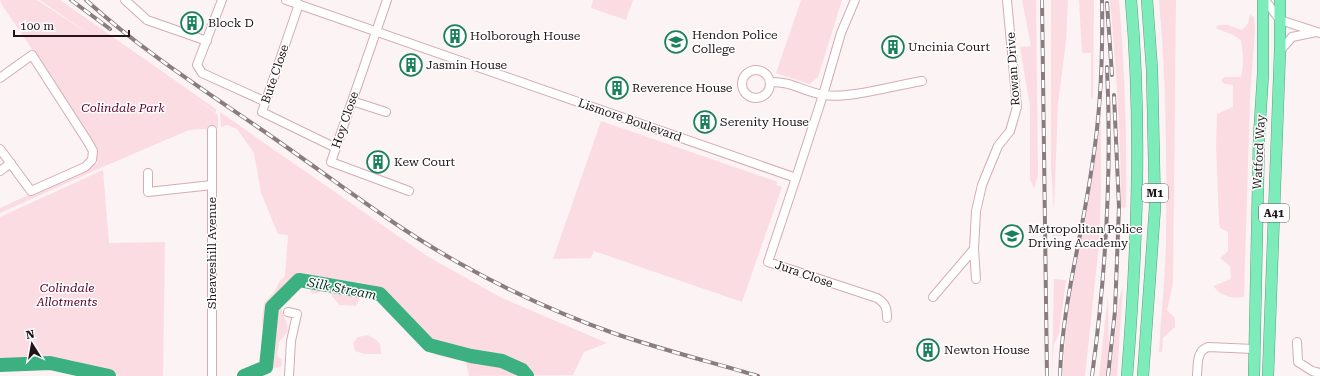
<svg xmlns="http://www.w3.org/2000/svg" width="1320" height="376" viewBox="0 0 1320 376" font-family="'Roboto Serif',serif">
<rect width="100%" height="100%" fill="#fcf3f5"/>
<path fill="#fcdce3" d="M0,0H37L89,34L40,0H60L216,109V113L186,92L101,41L186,92L218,115V128L189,130L105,166L0,213V208L98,163L92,145L55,83L2,5Z
M593,0H633L626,20L591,8Z
M801,0H842L818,77L810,84L776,73Z
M1022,0H1036L1038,176L1034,188L1030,179V107L1020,47L1031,46Z
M1051,0H1068L1066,42L1058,103L1054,211L1051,168Z
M1079,0H1094L1093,98L1091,99V53H1082Z
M1110,0H1119C1125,70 1127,138 1126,208L1121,207C1121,138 1116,69 1110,0Z
M1159,0H1176L1173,284L1167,310L1175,318V327L1163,338L1162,352H1159C1161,313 1166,273 1166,234C1167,156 1166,78 1159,0Z
M1250,14L1254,18L1255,29L1250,99L1244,297C1230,299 1222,296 1213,286L1231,279L1230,266L1220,258L1228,251V232L1220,228L1219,224L1216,146L1217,114L1233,107V85L1224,84L1221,80L1225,77H1241C1244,65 1243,52 1241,40L1233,35L1215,28L1219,25H1228L1242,30L1248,23Z
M220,112L427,256L502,298L607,343L584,352L573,375L469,376L466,362L436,355L374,295L362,294L356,306L339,305L328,291L312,294L307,285L293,288L290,301H284L281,308L287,324L288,331L279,342L277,356L282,360L281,367L269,369L258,376L265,363L262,320L264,303L275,291L279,282L285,276L288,235L278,234L261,193L254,153L237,129L227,125L221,127Z
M1101,113V192L1099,244L1086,367L1085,376H1063C1065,295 1085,214 1099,134Z
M601,121L778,182L776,185L782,187L742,302L594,251L591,258L553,259Z
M103,170L109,243L165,242L163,376H119L71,360L0,363V217Z
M1052,227L1067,228L1066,236H1052Z
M1054,279L1066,280L1059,334L1054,344L1052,372Z
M1123,286L1117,376H1110L1119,300Z
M1108,295L1109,351L1106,376H1099Z
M368,335L375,339L380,344L381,354H364L355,351L353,343L358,337Z
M72,363L114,376H97L52,368L0,369V364Z"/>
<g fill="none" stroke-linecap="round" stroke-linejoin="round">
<path stroke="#3cb081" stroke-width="14" d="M0,365L50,363L109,376
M244,376L266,367L272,307L299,280L380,294L429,345L471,356L502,361L522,370L527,376"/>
<g stroke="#d4acb4" stroke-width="10">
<path id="minor" d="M125,0L147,20L207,41
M222,0L197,65L202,73L266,102
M286,0L796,178L823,95L841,33L855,0
M387,0L331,162L409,191
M1265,0L1280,20L1320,33
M299,4L262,112L336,148
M1280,51L1292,37L1316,32
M742 84a14 14 0 1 1 28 0a14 14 0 1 1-28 0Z
M0,78L32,55L88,142L93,151L92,160L85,167L31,191L0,149
M770,82C791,81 804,92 824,95C849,99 896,85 922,81
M352,101L386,112
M0,171L11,163
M148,173V192L212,185
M796,178L768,262L877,298C886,304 887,308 887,318
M976,279L974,249L976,211L982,185L998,146L1010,131L1017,107L1007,0
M933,297L974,249
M288,312L297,314L291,341L289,376
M1297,342L1298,362L1312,371L1320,373
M212,376V130
M1197,376C1198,365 1196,351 1208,347L1254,349"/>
</g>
<g stroke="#5da081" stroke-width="12">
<path id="highway" d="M1127,376C1137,251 1142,125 1131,0
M1143,376L1155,207L1152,70L1147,0
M1254,376L1259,137L1263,74V0
M1268,376L1280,51V0"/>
</g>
<use href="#minor" stroke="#fff" stroke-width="8"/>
<use href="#highway" stroke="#7decba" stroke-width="11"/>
<g stroke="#897d80" stroke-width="4">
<path id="rail" d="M71,0L110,29
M86,0C141,50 204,90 265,132C329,176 391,225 459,263C509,291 562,315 616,334C663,350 711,362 758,376
M1042,0L1047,376
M1107,3L1112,75
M1060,376C1062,305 1082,237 1092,166C1101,111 1103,56 1102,0
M1092,376C1106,273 1112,171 1107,67
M1108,376L1115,311L1119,207L1114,95"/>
</g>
<use href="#rail" stroke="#fff" stroke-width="2.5" stroke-dasharray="8" stroke-linecap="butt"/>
</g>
<defs>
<g id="building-ring" transform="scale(1.15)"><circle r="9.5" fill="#fff" stroke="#19805a" stroke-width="1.5"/><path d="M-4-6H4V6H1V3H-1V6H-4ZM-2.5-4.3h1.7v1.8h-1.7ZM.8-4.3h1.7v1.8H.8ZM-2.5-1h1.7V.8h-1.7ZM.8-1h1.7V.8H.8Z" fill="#19805a"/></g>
<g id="university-ring" transform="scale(1.15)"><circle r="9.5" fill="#fff" stroke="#19805a" stroke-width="1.5"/><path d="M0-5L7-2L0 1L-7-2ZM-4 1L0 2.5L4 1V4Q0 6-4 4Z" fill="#19805a"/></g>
</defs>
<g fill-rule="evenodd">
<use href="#building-ring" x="192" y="23"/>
<use href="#building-ring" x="455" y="36"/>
<use href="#university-ring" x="676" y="42"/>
<use href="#building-ring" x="893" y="47"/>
<use href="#building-ring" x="411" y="65"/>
<use href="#building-ring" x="617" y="88"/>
<use href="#building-ring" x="705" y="122"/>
<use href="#building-ring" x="378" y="162"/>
<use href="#university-ring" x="1012" y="236"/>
<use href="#building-ring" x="928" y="350"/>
</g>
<g text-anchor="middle" stroke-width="3" stroke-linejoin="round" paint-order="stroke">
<g fill="#fff" stroke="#645a5d" stroke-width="1">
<rect x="1142" y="184" width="26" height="18" rx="3"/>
<rect x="1259" y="204" width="30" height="18" rx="3"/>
</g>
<g font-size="11" font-weight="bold" fill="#221418">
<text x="1155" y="197">M1</text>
<text x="1274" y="217">A41</text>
</g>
<g font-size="12" fill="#221418" stroke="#fff" text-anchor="start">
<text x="208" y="27">Block D</text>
<text x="692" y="39">Hendon Police<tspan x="692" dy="14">College</tspan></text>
<text x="470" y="40">Holborough House</text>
<text x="908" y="51">Uncinia Court</text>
<text x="426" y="69">Jasmin House</text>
<text x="632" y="92">Reverence House</text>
<text x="720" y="126">Serenity House</text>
<text x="394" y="166">Kew Court</text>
<text x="1028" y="233">Metropolitan Police<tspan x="1028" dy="14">Driving Academy</tspan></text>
<text x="944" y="354">Newton House</text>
</g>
<g font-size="12" fill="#221418" stroke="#fff">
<text transform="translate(1013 69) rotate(-94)" y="4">Rowan Drive</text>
<text transform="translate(275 74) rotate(-71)" y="4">Bute Close</text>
<text transform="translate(345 120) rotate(-71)" y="4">Hoy Close</text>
<text transform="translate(630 120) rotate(19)" y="4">Lismore Boulevard</text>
<text transform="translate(1259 152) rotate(-87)" y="4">Watford Way</text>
<text transform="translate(212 253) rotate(-90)" y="4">Sheaveshill Avenue</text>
<text transform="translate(804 274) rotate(19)" y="4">Jura Close</text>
</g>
<g font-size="12" font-style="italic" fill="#5d0129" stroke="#fff">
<text x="123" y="112">Colindale Park</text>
<text x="67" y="292">Colindale<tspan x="67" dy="14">Allotments</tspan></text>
</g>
<g font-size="13" font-style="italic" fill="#003320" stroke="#fff">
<text transform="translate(342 288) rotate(11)" y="5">Silk Stream</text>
</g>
</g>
<g transform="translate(32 344) rotate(349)" stroke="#ffffff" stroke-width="3" paint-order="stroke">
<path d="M0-3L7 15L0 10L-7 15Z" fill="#221418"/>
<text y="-6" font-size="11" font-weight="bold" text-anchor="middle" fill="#221418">N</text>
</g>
<path d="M14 30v6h115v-6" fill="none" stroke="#221418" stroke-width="2"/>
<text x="20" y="30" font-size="12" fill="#221418" stroke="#ffffff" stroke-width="3" paint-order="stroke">100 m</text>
</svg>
